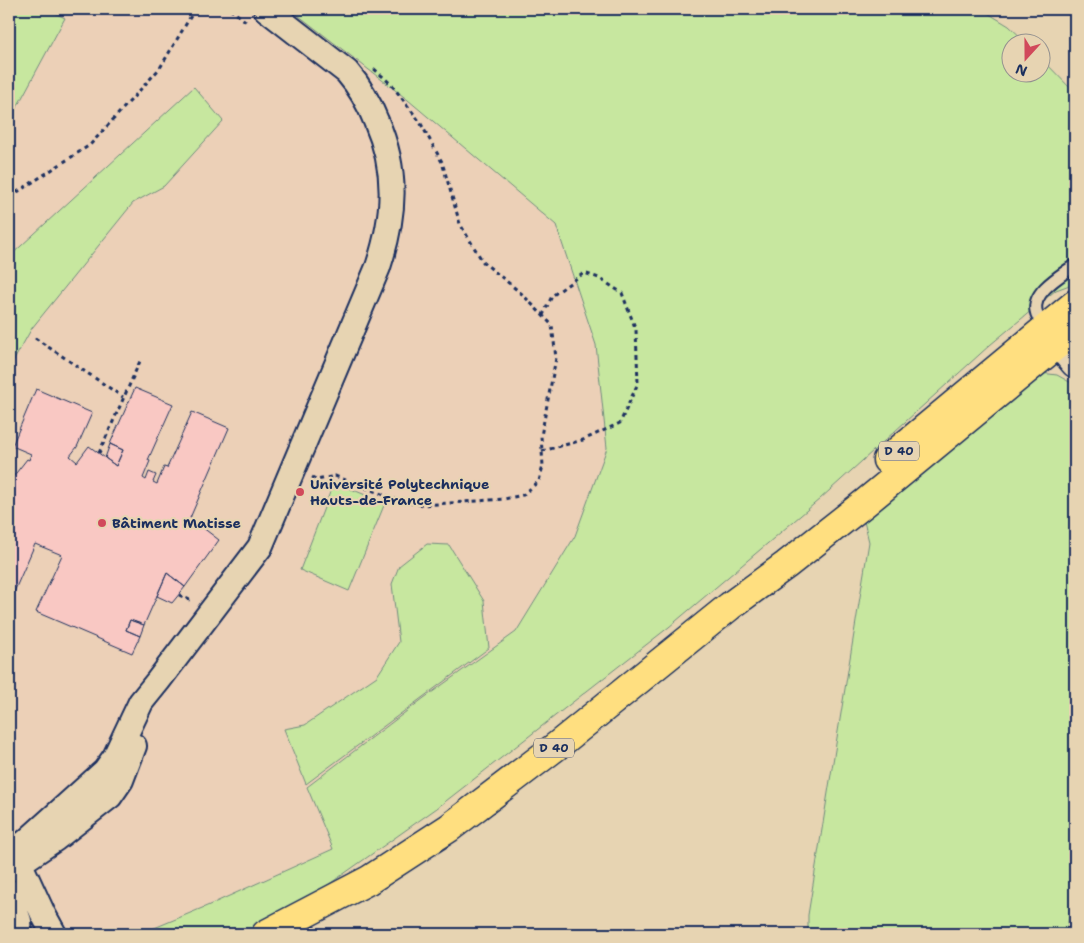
<svg xmlns="http://www.w3.org/2000/svg" width="1084" height="943" viewBox="0 0 1084 943" font-family="'Shantell Sans',sans-serif">
<rect width="100%" height="100%" fill="#e7d4b2"/>
<filter id="ink" filterUnits="userSpaceOnUse"><feTurbulence type="fractalNoise" baseFrequency=".02" numOctaves="2"/><feDisplacementMap in="SourceGraphic" scale="10" xChannelSelector="R" yChannelSelector="G"/><feConvolveMatrix kernelMatrix="1 2 1 2 8 2 1 2 1" color-interpolation-filters="sRGB"/></filter>
<g filter="url(#ink)">
<path fill="#ecd0b7" d="M9,9H290L408,100L556,225L596,345L607,448L575,536L516,632L424,698L307,787L333,849L207,906L140,934H9Z"/>
<path fill="#c7e79f" stroke="#718b7e" d="M9,9H47L65,18L9,122Z
M290,9H981L1009,26L1026,42H1012V72H1042V59L1075,93V283L1056,290L990,345L820,499L669,627L437,808L328,885L242,934H140L207,906L333,849L307,787L424,698L516,632L575,536L607,448L596,345L556,225L408,100Z
M194,87L223,121L164,186L133,203L32,328L9,369V257Z
M1041,373L1057,375L1075,385V881L1066,934H808V915L869,542L863,517Z
M334,482L385,503L349,591L300,570Z
M427,544L449,545L484,601L489,648L306,784L284,729L305,725L377,676L399,642L392,584L399,566Z"/>
<path fill="#f9c8c3" stroke="#1b2f5e" d="M135,388L173,404L148,460L150,461L143,478L146,480L149,472L156,475L153,482L157,484L164,467L167,468L192,412L229,428L190,518L219,540L185,587L167,573L144,625L130,620L126,630L140,636L132,653L36,612L62,555L35,544L14,592L9,590V482L27,459L29,460L31,454L12,446L36,389L92,413L77,447L70,456L77,462L89,446L116,466L123,450L110,444Z
M110,444L123,450L116,466L105,458Z
M167,573L185,587L172,603L157,596Z
M130,620L144,625L140,636L126,630Z"/>
<g fill="none" stroke-linecap="round" stroke-linejoin="round">
<g stroke="#1b2f5e" stroke-width="15">
<path id="service" d="M1046,328C1042,323 1037,318 1036,311C1032,291 1062,275 1075,265"/>
</g>
<g stroke="#1b2f5e" stroke-width="28">
<path id="minor" d="M14,851L43,914L54,934
M9,853L26,842L105,771L115,757L141,702L158,681L260,547L378,267C395,215 398,171 376,121C369,103 360,87 347,72L266,9
M21,862L55,839L110,796L121,780L134,746
M9,892L19,921L20,934"/>
</g>
<g stroke="#1b2f5e" stroke-width="31">
<path id="tertiary" d="M1046,328L1075,363"/>
</g>
<g stroke="#1b2f5e" stroke-width="31">
<path id="primary" d="M887,460L1075,304
M266,934L369,880L449,828L558,745L730,606L786,565L866,502L1075,330"/>
</g>
<path stroke="#1b2f5e" stroke-width="3" stroke-dasharray="4 4" stroke-linecap="butt" d="M230,9L248,23
M9,195L19,191L90,145L160,68L195,9
M35,338L123,397
M542,451L583,440L620,423L638,383L636,330L622,293L599,278L584,273L552,296L543,315
M99,453L141,359
M312,477L317,480L335,476L400,501L423,505L504,499L523,495L539,481L543,466L541,436L556,358L552,325L522,294L483,262L460,224L442,162L420,122L391,84L372,67
M179,595L192,601"/>
<use href="#service" stroke="#e7d4b2" stroke-width="11"/>
<use href="#minor" stroke="#e7d4b2" stroke-width="24"/>
<use href="#tertiary" stroke="#e7d4b2" stroke-width="28"/>
<use href="#primary" stroke="#ffdf80" stroke-width="28"/>
</g>
</g>
<g fill="#d1495b" stroke="#e7d4b2" stroke-width="2">
<circle cx="300" cy="492" r="5"/>
<circle cx="102" cy="523" r="5"/>
</g>
<g text-anchor="middle" stroke-width="4.5" stroke-linejoin="round" paint-order="stroke">
<g fill="#e7d4b2" stroke="#586077" stroke-width="1">
<rect x="879" y="441.5" width="40" height="19" rx="4"/>
<rect x="534" y="738.5" width="40" height="19" rx="4"/>
</g>
<g font-size="12" font-weight="bold" fill="#1b2f5e">
<text x="899" y="455">D 40</text>
<text x="554" y="752">D 40</text>
</g>
<g font-size="14" font-weight="bold" fill="#1b2f5e" stroke="#e7d4b2" text-anchor="start">
<text x="310" y="489">Université Polytechnique<tspan x="310" dy="16">Hauts-de-France</tspan></text>
<text x="112" y="528">Bâtiment Matisse</text>
</g>
</g>
<rect width="1084" height="943" fill="none" stroke="#e7d4b2" stroke-width="30"/>
<rect x="15" y="15" width="1054" height="913" fill="none" stroke="#1b2f5e" stroke-width="2" filter="url(#ink)"/>
<g transform="translate(1026 58) rotate(201)"><circle r="24" fill="#e7d4b2" stroke="#959290"/>
<path d="M0-4L9 19L0 12L-9 19Z" fill="#d1495b"/>
<text y="-8" font-size="14" font-weight="bold" text-anchor="middle" fill="#1b2f5e">N</text>
</g>
</svg>
